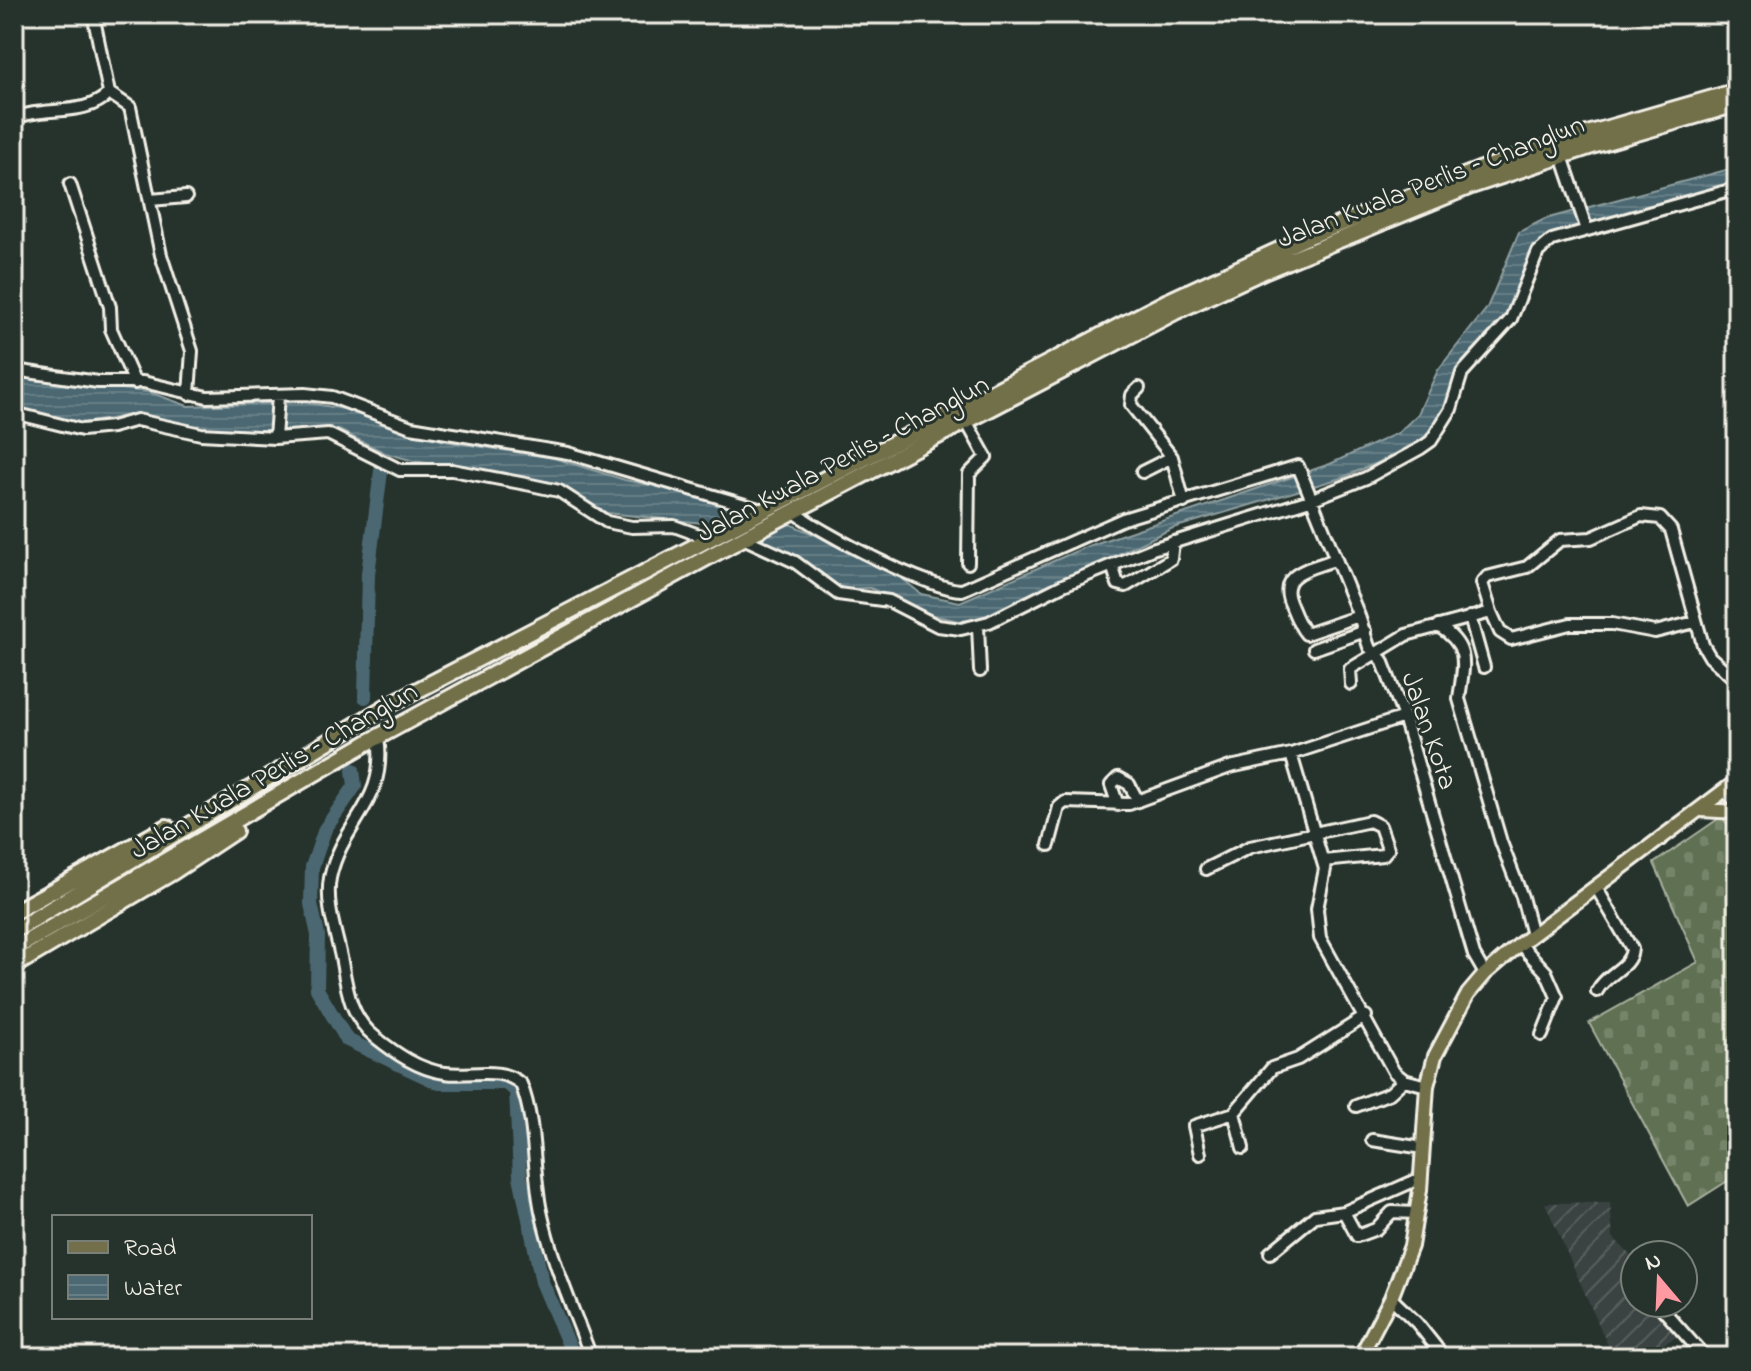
<svg xmlns="http://www.w3.org/2000/svg" width="1751" height="1371" viewBox="0 0 1751 1371" font-family="'Indie Flower',sans-serif">
<defs>
<pattern id="industrial-furrows" width="10" height="10" patternUnits="userSpaceOnUse" patternTransform="scale(2)"><rect width="10" height="10" fill="#3a4242"/><path d="M-1 1l2-2M0 10L10 0M9 11l2-2" fill="none" stroke="#575e5d"/></pattern>
<pattern id="cemetery-stones" width="16" height="16" patternUnits="userSpaceOnUse" patternTransform="scale(2)"><rect width="16" height="16" fill="#5e7052"/><path d="M2 7V4a2 2 0 0 1 4 0v3zM10 15v-3a2 2 0 0 1 4 0v3z" fill="#76856b"/></pattern>
<pattern id="water-rules" width="6" height="5" patternUnits="userSpaceOnUse" patternTransform="scale(2)"><rect width="6" height="5" fill="#4c6872"/><path d="M0 2.5h6" fill="none" stroke="#667e86"/></pattern>
</defs>
<rect width="100%" height="100%" fill="#26332d"/>
<filter id="ink" filterUnits="userSpaceOnUse"><feTurbulence type="fractalNoise" baseFrequency=".0125" numOctaves="2"/><feDisplacementMap in="SourceGraphic" scale="16" xChannelSelector="R" yChannelSelector="G"/><feConvolveMatrix kernelMatrix="1 2 1 2 8 2 1 2 1" color-interpolation-filters="sRGB"/></filter>
<g filter="url(#ink)">
<path fill="url(#industrial-furrows)" d="M1610,1202L1613,1237L1635,1260V1303H1649L1677,1337L1639,1357H1613L1545,1203Z"/>
<path fill="url(#cemetery-stones)" stroke="#a9b09d" stroke-width="2" d="M1721,817L1737,834L1734,943L1737,958V1175L1688,1206L1589,1023L1698,962L1654,863Z"/>
<path fill="url(#water-rules)" stroke="#8f9fa1" stroke-width="2" d="M1737,167V182L1549,234L1537,245L1504,320L1457,376L1438,424L1418,446L1341,478L1173,528L980,619L959,621L932,615L870,588L847,589L826,583L810,565L771,545L703,523L607,513L557,483L414,461L385,453L339,430H208L134,415L77,424L14,408V377L149,392L188,406L302,402L350,410L444,441L554,458L625,480L691,493L767,514L887,566L921,594L960,602L1088,546L1330,464L1398,433L1418,414L1438,370L1487,308L1519,232L1545,219Z"/>
<g fill="none" stroke-linecap="round" stroke-linejoin="round">
<path stroke="#4c6872" stroke-width="14" d="M365,697L368,574L381,471
M353,770L355,786L325,829L312,867L311,904L318,935L317,989L347,1040L439,1083H505L516,1090L520,1176L542,1282L574,1357"/>
<g stroke="#f4f1e8" stroke-width="16">
<path id="minor" d="M93,14L109,93L130,107L161,255L192,351L189,394
M14,119C42,105 86,118 109,93
M1562,156L1587,230
M70,184L110,307L111,329L135,383
M150,200L186,197
M14,370L98,382H143L207,397L305,394L332,397L411,427L568,453L762,510
M1139,388L1132,395L1131,405L1172,457L1184,502
M14,413L82,430L112,427L137,420L201,434L275,438L328,434L400,470H452L531,485L559,491L607,522L632,527L674,526L707,538
M966,421L986,457L969,474L968,563
M275,438L278,396
M1142,472L1172,457
M795,512C818,532 933,591 962,590L1123,519L1298,466L1359,616L1369,647L1382,660L1404,717L1474,955L1485,974
M743,538L795,562L838,594L889,601L938,626L961,629L989,622L1063,585L1152,549L1310,500L1366,478L1421,448L1431,441L1451,409L1462,373L1511,319L1538,252L1552,240L1737,188
M1336,559C1311,569 1276,572 1291,605C1295,615 1299,626 1306,634L1359,616
M1112,565L1118,584L1126,586L1171,559L1173,542
M1491,612L1482,583L1487,577L1527,567L1560,540L1591,538L1641,516L1660,518L1671,530L1703,645L1710,657L1737,681
M1470,617L1484,667
M978,626L980,671
M1438,626C1472,647 1463,666 1459,699L1501,842L1522,897L1532,935
M1314,649L1365,631
M1351,684L1350,669L1406,635L1491,612L1500,632L1511,639L1570,624H1612L1655,632L1695,622
M378,737C388,804 342,821 330,878C325,905 337,935 342,962C347,991 351,1018 375,1037C395,1053 419,1070 445,1073C471,1077 499,1065 521,1084C537,1125 532,1169 541,1211C552,1263 573,1308 591,1357
M1291,754L1325,869L1317,909L1320,938L1394,1072L1404,1080L1427,1086
M1725,790L1737,804
M1118,805L1111,785L1118,778L1129,784L1138,801
M1049,845L1059,807L1065,802L1129,804L1230,767L1291,754L1404,717
M1206,869L1250,847L1370,821L1380,826L1388,849L1383,855L1323,861
M1596,887L1632,949C1630,969 1606,973 1597,991
M1520,944L1546,972L1557,997L1542,1035
M1356,1106L1390,1093L1404,1080
M1372,1140L1423,1148
M1243,1148L1234,1113L1272,1068L1298,1059L1366,1016
M1200,1154L1194,1126L1234,1113
M1344,1212L1357,1236L1376,1229L1392,1212L1417,1213
M1270,1253L1315,1216L1344,1212L1421,1178
M1391,1298L1417,1323L1444,1357
M1658,1304L1705,1357"/>
</g>
<g stroke="#f4f1e8" stroke-width="18">
<path id="major" d="M1701,810L1737,812
M1360,1357L1391,1298L1411,1246L1420,1190L1427,1086L1435,1056L1468,994L1485,974L1520,944L1737,781"/>
</g>
<g stroke="#f4f1e8" stroke-width="20">
<path id="highway" d="M14,912L167,827
M14,931L387,706L1168,301L1307,237L1479,170L1587,134L1737,91
M14,949L367,743L745,537L1175,312L1266,270L1471,186L1592,146L1737,104
M14,966L173,872L235,831"/>
</g>
<use href="#minor" stroke="#26332d" stroke-width="10"/>
<use href="#major" stroke="#726f4a" stroke-width="12"/>
<use href="#highway" stroke="#726f4a" stroke-width="14"/>
</g>
</g>
<g text-anchor="middle" stroke-width="6" stroke-linejoin="round" paint-order="stroke">
<g font-size="28" fill="#f4f1e8" stroke="#26332d">
<text transform="translate(1430 180) rotate(-21)" y="10">Jalan Kuala Perlis – Changlun</text>
<text transform="translate(842 457) rotate(-28)" y="10">Jalan Kuala Perlis – Changlun</text>
<text transform="translate(1431 730) rotate(71)" y="10">Jalan Kota</text>
<text transform="translate(273 769) rotate(-30)" y="10">Jalan Kuala Perlis – Changlun</text>
</g>
</g>
<rect width="1751" height="1371" fill="none" stroke="#26332d" stroke-width="48"/>
<rect x="24" y="24" width="1703" height="1323" fill="none" stroke="#f4f1e8" stroke-width="3" filter="url(#ink)"/>
<rect x="52" y="1215" width="260" height="104" fill="#26332d" stroke="#787f78" stroke-width="2"/>
<rect x="68" y="1241" width="40" height="12" fill="#726f4a" stroke="#787f78" stroke-width="2"/>
<text x="124" y="1255" font-size="24" fill="#f4f1e8">Road</text>
<rect x="68" y="1275" width="40" height="24" fill="url(#water-rules)" stroke="#787f78" stroke-width="2"/>
<text x="124" y="1295" font-size="24" fill="#f4f1e8">Water</text>
<g transform="translate(1659 1279) rotate(341)"><circle r="38" fill="#26332d" stroke="#787f78" stroke-width="2"/>
<path d="M0-6L14 30L0 20L-14 30Z" fill="#ff9aa2"/>
<text y="-12" font-size="22" font-weight="bold" text-anchor="middle" fill="#f4f1e8">N</text>
</g>
</svg>
